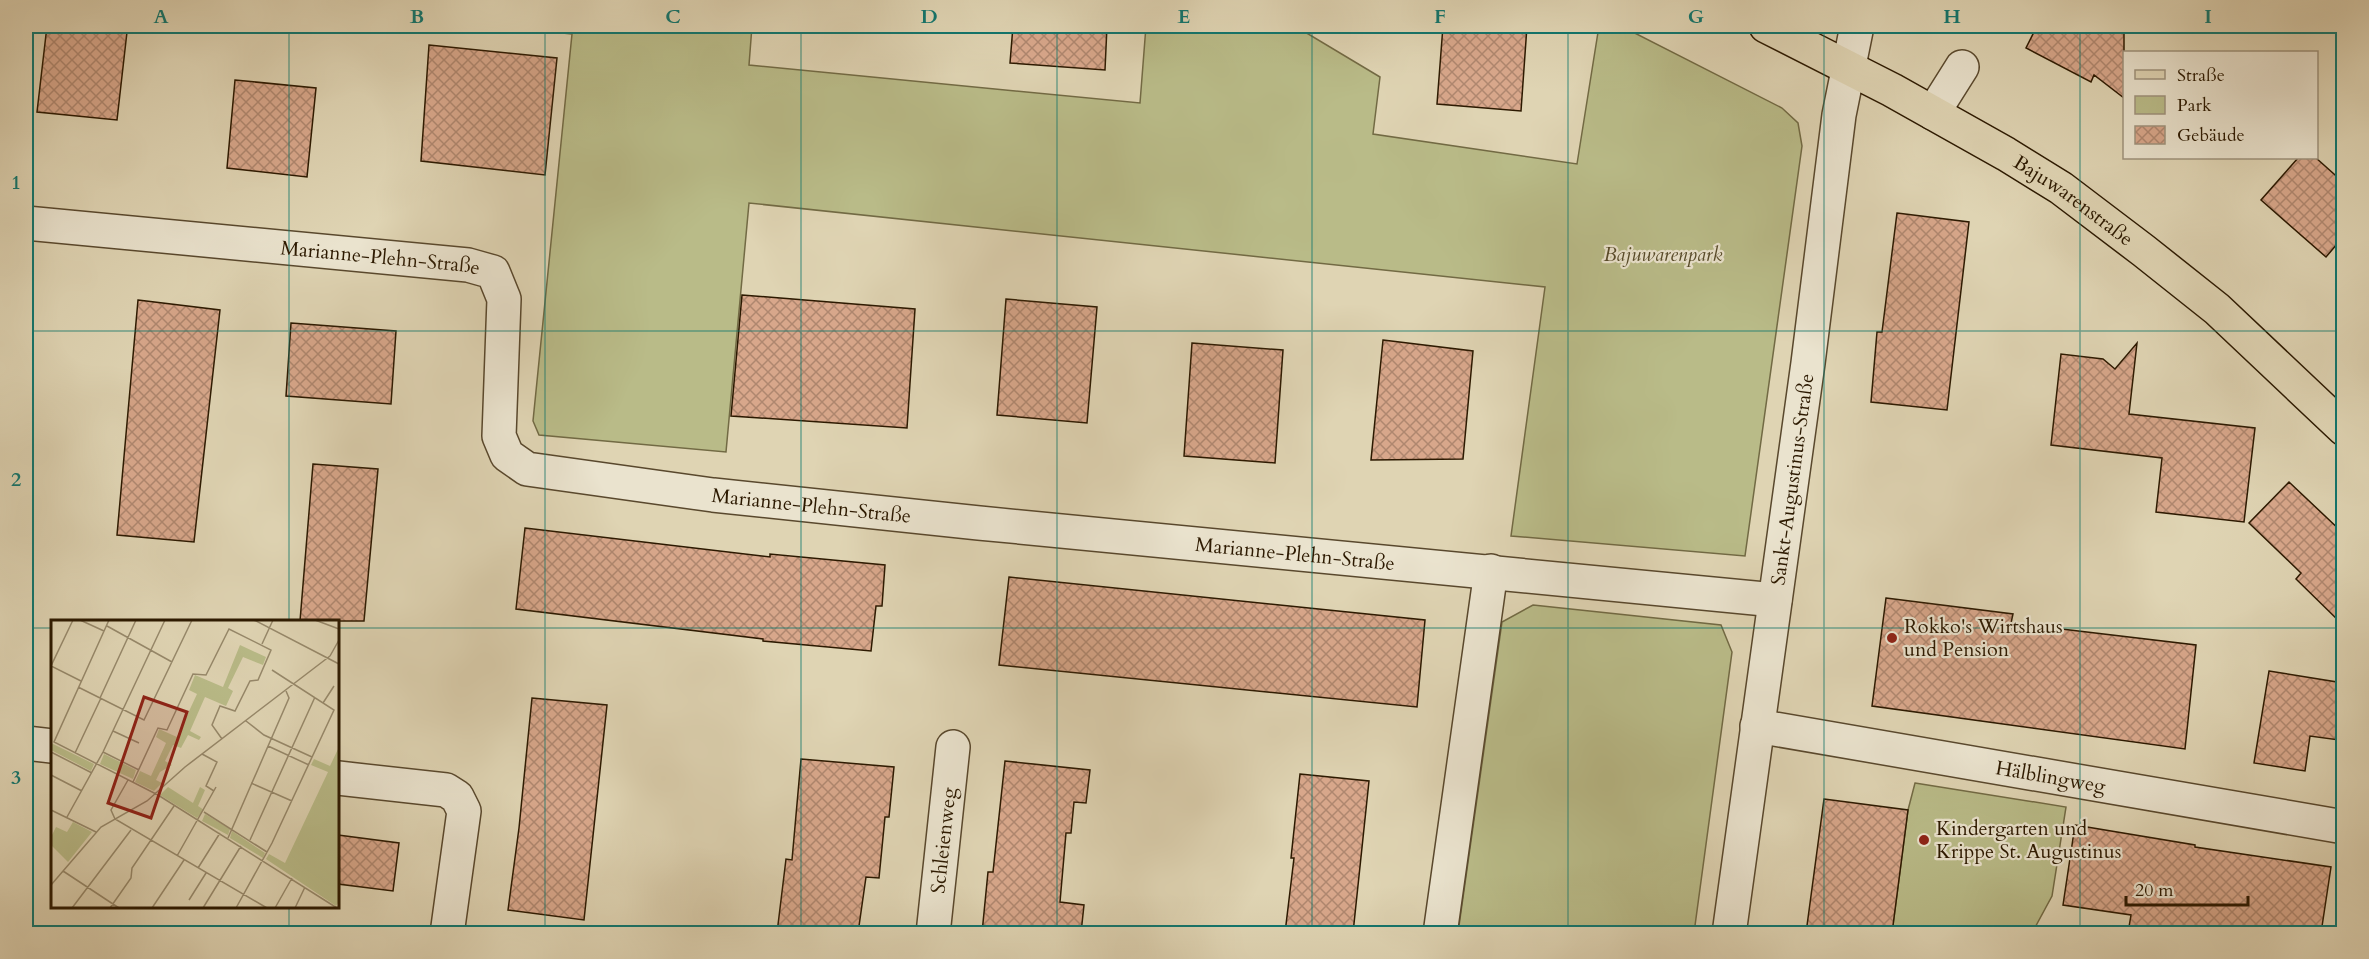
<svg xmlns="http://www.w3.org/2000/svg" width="2369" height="959" viewBox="0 0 2369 959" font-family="Cardo,serif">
<defs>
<pattern id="building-cross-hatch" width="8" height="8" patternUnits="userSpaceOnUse" patternTransform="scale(1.5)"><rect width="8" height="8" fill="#d8a78b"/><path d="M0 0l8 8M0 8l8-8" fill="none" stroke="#af876f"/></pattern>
</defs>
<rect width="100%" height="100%" fill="#dfd4b3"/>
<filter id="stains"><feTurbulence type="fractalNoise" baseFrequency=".00333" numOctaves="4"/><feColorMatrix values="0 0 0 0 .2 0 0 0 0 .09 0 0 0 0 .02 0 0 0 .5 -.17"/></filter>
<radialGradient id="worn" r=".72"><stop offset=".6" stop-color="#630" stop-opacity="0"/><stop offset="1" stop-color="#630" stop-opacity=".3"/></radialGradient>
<path fill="#b9bb88" stroke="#726a44" stroke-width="1.5" d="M494,26H752L749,65L1140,103L1146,26H1295L1380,77L1373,134L1577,164L1599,26H1621L1782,108L1798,123L1802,146L1745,556L1511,536L1545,287L749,203L726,452L539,435L533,421L572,34Z
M1533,605L1721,625L1732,652L1694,933H1458L1502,622Z
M1915,783L2066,807L2052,896L2032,933H1892L1908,810Z"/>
<path fill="url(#building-cross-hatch)" stroke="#2c1900" stroke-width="1.5" d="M47,26H67L127,32L117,120L37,112Z
M1013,26H1107L1105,70L1010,63Z
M1443,26H1527L1521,111L1437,104Z
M2037,26H2124V98L2094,75L2091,82L2026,48Z
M429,45L557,58L545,175L421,161Z
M235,80L316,88L307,177L227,168Z
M2298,158H2316L2343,182V237L2326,257L2261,200Z
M1897,213L1969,222L1947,410L1871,402L1877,332H1882Z
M742,295L915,309L907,428L731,416Z
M1006,299L1097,307L1087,423L997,415Z
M138,300L220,310L194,542L117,535Z
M291,323L396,331L391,404L286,396Z
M1383,340L1473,351L1463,459L1371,460Z
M1192,343L1283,350L1275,463L1184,456Z
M2137,343L2129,414L2255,428L2244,522L2156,512L2162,458L2051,445L2061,354L2103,359L2115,369Z
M313,464L378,469L364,621H300Z
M2289,482L2343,533V625L2296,579L2301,573L2249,523Z
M525,528L770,557V554L885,565L882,606H876L871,651L763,641V639L516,609Z
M1009,577L1425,620L1417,707L999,665Z
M1886,598L2013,614L2011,623L2196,645L2185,749L1872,706Z
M2269,671L2343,683V714L2339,740L2310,736L2305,771L2254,763Z
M532,698L607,705L584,920L508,910L519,828Z
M801,759L894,767L889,817H885L879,878L866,877L858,933H777L786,859L792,860Z
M1005,761L1090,770L1086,803L1074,802L1071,833H1066L1060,902L1084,905L1081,933H982L988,872H993Z
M1300,774L1369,781L1353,933H1285L1294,858H1291Z
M1824,799L1908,810L1892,933H1806Z
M2075,825L2195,845V847L2331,867L2321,933H2128L2131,915L2063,905Z
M338,835L399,843L393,891L338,884Z"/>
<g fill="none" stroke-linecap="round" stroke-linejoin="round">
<g stroke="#59482d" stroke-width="36">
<g id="minor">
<path d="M1933,113L1962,67"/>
<path id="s1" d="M26,223L468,265L493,272L504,299L499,436L507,455L527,469L713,495L979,523L1775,600"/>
<path id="s2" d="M1757,726L2344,827"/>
<path d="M26,743L52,746"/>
<path d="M338,778L446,790L457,797L464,811L447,934"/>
<path id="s3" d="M933,934L953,747"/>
<path d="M1440,934L1491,571"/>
<path id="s4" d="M1729,934L1808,363L1839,115L1857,26"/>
</g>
</g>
<g stroke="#2c1900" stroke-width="36">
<g id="major">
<path id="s5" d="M1766,26L1892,90L2006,154L2061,188L2144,251L2217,309L2344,429"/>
</g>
</g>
<use href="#minor" stroke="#eae3ce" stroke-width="33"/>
<use href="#major" stroke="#dfd4b3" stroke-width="33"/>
</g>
<path fill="none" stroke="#0f766e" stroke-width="1.5" stroke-opacity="0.55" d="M289,26V622M545,26V934M801,26V934M1057,26V934M1312,26V934M1568,26V934M1824,26V934M2080,26V934M26,331H2344M26,628H52M338,628H2344M289,906V934"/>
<g fill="#8f2418" stroke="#eae3ce" stroke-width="2">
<circle cx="1892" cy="638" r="6"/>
<circle cx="1924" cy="840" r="6"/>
</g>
<g text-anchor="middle" stroke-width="4.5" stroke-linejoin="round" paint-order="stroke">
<g font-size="20" fill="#2c1900" stroke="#eae3ce">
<text dy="7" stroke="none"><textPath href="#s5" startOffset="354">Bajuwarenstraße</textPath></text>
<text dy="7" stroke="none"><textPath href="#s1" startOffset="356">Marianne-Plehn-Straße</textPath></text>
<text dy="7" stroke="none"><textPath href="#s4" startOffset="459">Sankt-Augustinus-Straße</textPath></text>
<text dy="7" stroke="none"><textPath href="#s1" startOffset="968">Marianne-Plehn-Straße</textPath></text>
<text dy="7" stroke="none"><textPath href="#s1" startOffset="1454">Marianne-Plehn-Straße</textPath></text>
<text dy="7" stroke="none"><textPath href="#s2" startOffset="298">Hälblingweg</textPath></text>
<text dy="7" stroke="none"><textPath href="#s3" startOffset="94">Schleienweg</textPath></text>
</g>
<g font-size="20" font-style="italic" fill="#564a29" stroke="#eae3ce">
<text x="1663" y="261">Bajuwarenpark</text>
</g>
<g font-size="20" fill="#2c1900" stroke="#eae3ce" text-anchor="start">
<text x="1904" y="633">Rokko's Wirtshaus<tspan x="1904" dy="23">und Pension</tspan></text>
<text x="1936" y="835">Kindergarten und<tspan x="1936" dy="23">Krippe St. Augustinus</tspan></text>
</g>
</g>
<g transform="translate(51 620)">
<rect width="288" height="288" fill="#dfd4b3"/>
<path d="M189,25L215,37L212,45L192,37L177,68L182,71L175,86L154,77L139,111L150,117L148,120L137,115L130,128L122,125L114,141L121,145L109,152L105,160L111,163L103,171L84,162L89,151L100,156L115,123L105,117L108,109L126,117L146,74L138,70L144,55L172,67ZM0,123L43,144L40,151L0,130ZM288,127V282L285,286L215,239L218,234L234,243L277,152L260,145L263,139L279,146ZM53,134L85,150L82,159L49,144ZM117,167L142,183L149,167L154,170L147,186L153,190L146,198L109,175ZM154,194L179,209L177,215L151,201ZM22,202L41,212L17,242L0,225V217L5,207L16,212ZM181,211L214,233L212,238L179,218Z" fill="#b9bb88"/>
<path fill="none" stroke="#97896b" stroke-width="1.5" d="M22,0L0,46L30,61M29,0L53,11M58,0L3,122L107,175L286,288M203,0L288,44M264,0L288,9M56,6L121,42M211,24L222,0M279,36L288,20M27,67L93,100L141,0M49,78L85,0M272,83L283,66M195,101L213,115L261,137M62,111L88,123M217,126L258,145M0,132L41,153M52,132L88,150M24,133L50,78M151,134L166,142L155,166L163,171M0,155L31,171M77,160L60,190L64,199L216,288M82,162L107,108L116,110L142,54L155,55L178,9L220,30L207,60L199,61L184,91L169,86L161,105L171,119M200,163L241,181M0,190L45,212M153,192L216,232M16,197L52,132L114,0M177,218L238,78L235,71M199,220L264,77M126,236L165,167M147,248L169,213M12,251L68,288M0,265L50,207L96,181L134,147L279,36M138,280L155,253M21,288L80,210M59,288L80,258L81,248L123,186M101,288L133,240M152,288L190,226M185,288L221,223L283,90L221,50M224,288L241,258M244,288L254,267"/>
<path fill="#8f2418" fill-opacity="0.15" stroke="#8f2418" stroke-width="3" d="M93,77L136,92L100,198L57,183Z"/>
<rect width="288" height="288" fill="none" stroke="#2c1900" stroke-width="3"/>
</g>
<rect width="2369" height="959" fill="none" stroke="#dfd4b3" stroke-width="66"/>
<rect x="2123" y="51" width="195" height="108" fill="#eae3ce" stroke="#9e927c" stroke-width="1.5"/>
<rect x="2135" y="70" width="30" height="9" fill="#dfd4b3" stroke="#9e927c" stroke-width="1.5"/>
<text x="2177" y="81" font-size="18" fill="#2c1900">Straße</text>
<rect x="2135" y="96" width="30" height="18" fill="#b9bb88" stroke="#9e927c" stroke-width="1.5"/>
<text x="2177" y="111" font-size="18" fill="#2c1900">Park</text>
<rect x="2135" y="126" width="30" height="18" fill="url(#building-cross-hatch)" stroke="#9e927c" stroke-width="1.5"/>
<text x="2177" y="141" font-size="18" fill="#2c1900">Gebäude</text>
<path d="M2126 896v9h122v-9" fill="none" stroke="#2c1900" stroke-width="3"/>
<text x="2135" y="896" font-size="18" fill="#2c1900" stroke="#eae3ce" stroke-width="4.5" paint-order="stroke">20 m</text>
<rect x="33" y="33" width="2303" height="893" fill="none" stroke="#0f766e" stroke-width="2"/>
<g font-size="20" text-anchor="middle" font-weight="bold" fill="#0f766e">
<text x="161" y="23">A</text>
<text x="417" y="23">B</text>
<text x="673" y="23">C</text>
<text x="929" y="23">D</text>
<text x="1184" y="23">E</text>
<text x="1440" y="23">F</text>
<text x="1696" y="23">G</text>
<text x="1952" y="23">H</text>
<text x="2208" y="23">I</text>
<text x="16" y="189">1</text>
<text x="16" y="486">2</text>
<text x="16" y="784">3</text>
</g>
<rect width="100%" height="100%" filter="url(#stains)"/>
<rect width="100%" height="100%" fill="url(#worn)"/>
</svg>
